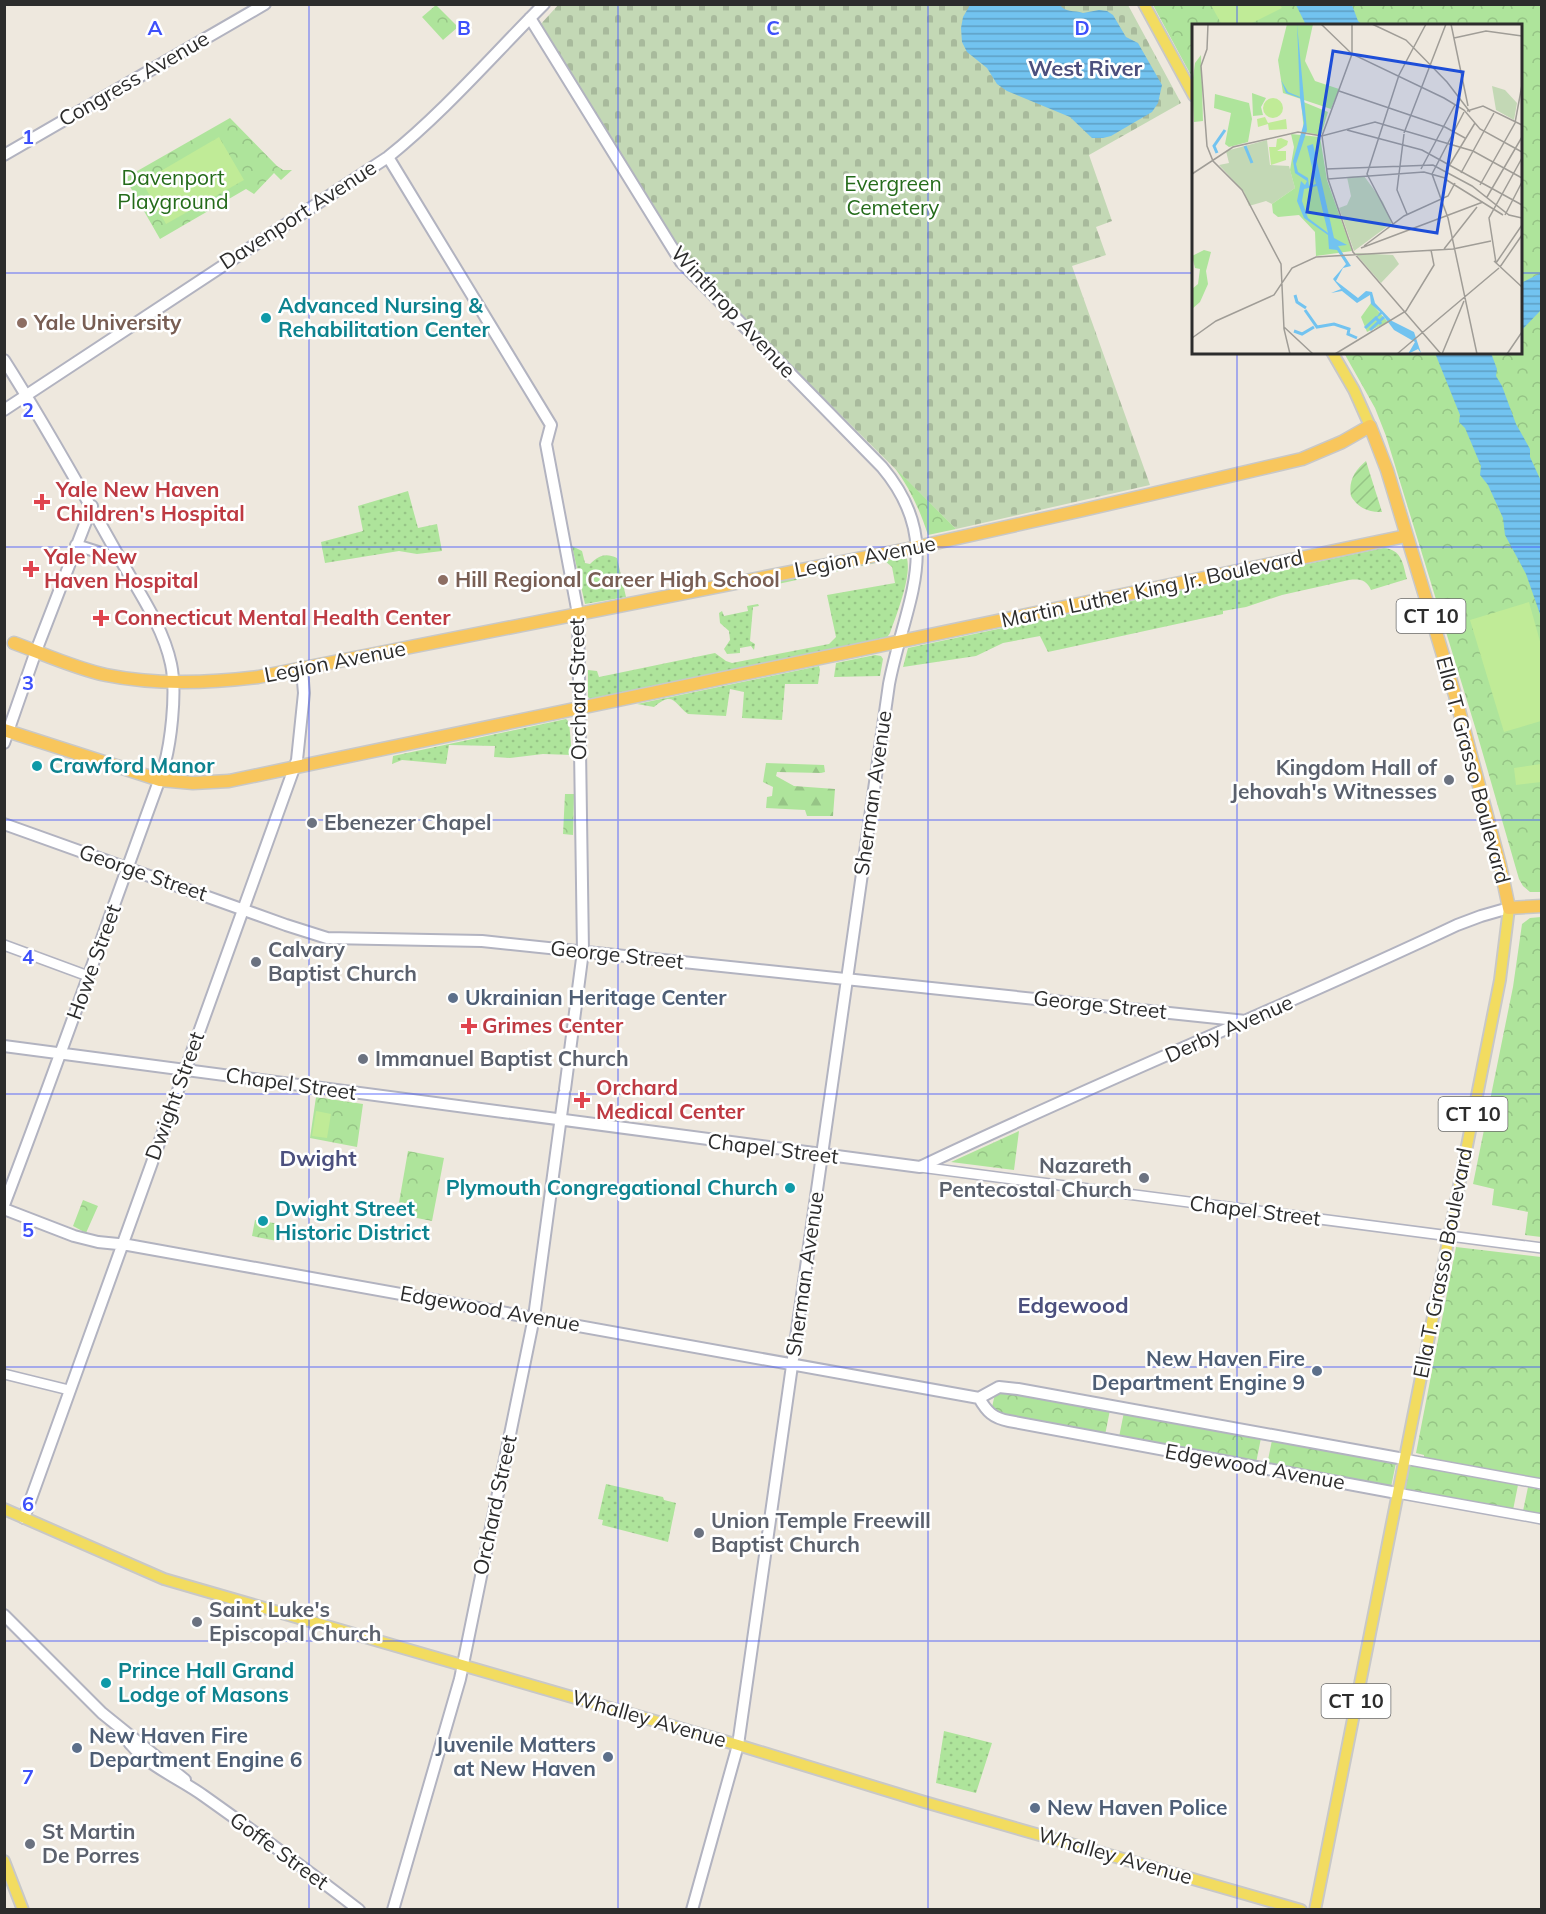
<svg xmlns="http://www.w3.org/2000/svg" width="1546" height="1914" viewBox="0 0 1546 1914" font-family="Mulish,sans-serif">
<defs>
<pattern id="grass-dots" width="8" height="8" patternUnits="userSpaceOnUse" patternTransform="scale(1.5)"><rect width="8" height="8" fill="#aee49b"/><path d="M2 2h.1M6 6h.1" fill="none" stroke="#96c486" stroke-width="1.8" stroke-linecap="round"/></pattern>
<pattern id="forest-firs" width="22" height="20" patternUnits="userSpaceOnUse" patternTransform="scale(1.5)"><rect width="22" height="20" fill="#aee49b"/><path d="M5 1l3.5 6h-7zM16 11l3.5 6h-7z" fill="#96c486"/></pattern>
<pattern id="cemetery-stones" width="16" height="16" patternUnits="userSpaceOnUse" patternTransform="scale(1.5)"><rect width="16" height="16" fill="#c3d8b5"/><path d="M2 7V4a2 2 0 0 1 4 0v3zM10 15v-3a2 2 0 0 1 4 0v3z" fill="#a8ba9c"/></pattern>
<pattern id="park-crowns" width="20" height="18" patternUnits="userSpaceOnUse" patternTransform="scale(1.5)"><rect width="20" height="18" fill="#aee49b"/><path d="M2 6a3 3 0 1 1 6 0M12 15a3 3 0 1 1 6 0" fill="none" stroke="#96c486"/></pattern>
<pattern id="garden-furrows" width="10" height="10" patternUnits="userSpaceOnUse" patternTransform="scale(1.5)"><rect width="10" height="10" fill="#aee49b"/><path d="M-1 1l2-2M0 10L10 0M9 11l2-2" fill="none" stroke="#96c486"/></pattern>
<pattern id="water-rules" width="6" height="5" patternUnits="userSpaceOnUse" patternTransform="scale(1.5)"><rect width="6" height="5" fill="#72c3f0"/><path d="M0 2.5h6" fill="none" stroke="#5e9fc3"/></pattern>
</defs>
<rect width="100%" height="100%" fill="#eee8de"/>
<path fill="url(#grass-dots)" d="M408,491L418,528L437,524L442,551L417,554L399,551L325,563L321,542L363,531L358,506Z
M572,546L582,551L585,563L590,564C599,555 606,553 617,558L626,597L585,604Z
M1383,548C1402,549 1403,564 1407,579L1371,590C1366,579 1359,579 1349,580L1282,595L1246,607L1223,611V614L1048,652L1040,636L1003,643L976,656L903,667L908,648Z
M905,554C915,569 896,616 890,633L886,639L591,700L588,697V670L597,671L599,677L715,653L726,661L732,663L829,644L836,637L827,595L895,583L892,567L885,561L764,587L771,581Z
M758,604L759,606L753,607L750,641L755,644L754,650L751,646L740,648V653L727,654L724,649L730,640L729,631L720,623L719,613L722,611L724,616L748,611L747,606Z
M875,655L881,656L883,659L880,676L834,677L836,663Z
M819,666L820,670L818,684H785L782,720L742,718L744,692L730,689L726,716L688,714C674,704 674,690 654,707L637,704Z
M566,719L569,722L572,755L543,754L510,758L494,757L495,746L449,745L446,764L402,760L392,764L393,756Z
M606,1484L663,1497L664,1500L676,1503L668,1542L602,1525L603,1520L598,1519Z
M944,1731L992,1743L976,1793L936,1783Z"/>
<path fill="url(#forest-firs)" d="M766,763L824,765L825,772L821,773L777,772L776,776L794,786L835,789L833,816H807L805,810L766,808L767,797L772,796L773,787L763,782Z"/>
<path fill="url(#cemetery-stones)" d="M559,4L1128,5L1181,103L1089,155L1112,221L1096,227L1106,255L1072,266L1150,485L956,529L775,350L682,253L540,25Z"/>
<path fill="url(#park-crowns)" d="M436,5L458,27L443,40L422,17Z
M1153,5H1541V892H1530L1523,886L1519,879L1476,730L1386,436L1375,408L1344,353L1520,352V26H1194L1193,79Z
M230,118L277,166L283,170H292L281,180L274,173L254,194L246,189L160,239L125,178Z
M895,468L956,529L928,535C920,510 910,489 895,468Z
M565,794H574L573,835L563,834Z
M1541,917H1542L1541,1237L1525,1235L1528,1212L1492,1205L1494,1189L1473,1184L1513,987L1522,924L1530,918Z
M316,1097L363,1104L357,1147L310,1138Z
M1019,1131L1014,1170L951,1162Z
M408,1151L444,1158L432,1221L397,1214Z
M83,1200L98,1206L86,1233L73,1226Z
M255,1220L280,1224L277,1241L252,1236Z
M1456,1247L1541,1257V1480L1424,1458V1455L1416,1453Z
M1006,1392L1110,1410L1105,1435L1006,1416L992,1407L995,1394Z
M1124,1412L1261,1438L1256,1463L1119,1437Z
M1272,1440L1396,1463L1391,1487L1267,1465Z
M1410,1465L1518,1485L1513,1510L1405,1490Z
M1528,1487L1541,1490V1515L1523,1511Z"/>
<path fill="url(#garden-furrows)" d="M1366,461L1382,512C1369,513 1357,507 1351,496C1348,481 1355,470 1366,461Z"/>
<path fill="#c0eb97" d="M1211,5H1280L1282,8L1248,25H1222Z
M219,137L244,180L166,224L142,182Z
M1529,602L1541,645V721L1504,732L1470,620Z
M1541,764V782L1516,785L1514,768Z
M316,1111L331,1114L327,1138L312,1136Z"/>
<path fill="url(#water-rules)" d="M1059,4C1065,13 1074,10 1083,13L1099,10L1107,11L1113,15L1126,37L1138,43L1162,85L1158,103L1152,112L1111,136L1103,138H1092L1070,117L1007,91L997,84L987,68L967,52L962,42L961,28L963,17L970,5Z
M1296,5H1352L1358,21L1363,25H1306Z
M1541,273V310L1521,331V283Z
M1435,353H1491L1497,369L1496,376L1502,386L1516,424L1530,449V457L1541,481V617L1526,574L1505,535L1503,518L1488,485L1480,475L1481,466L1465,428L1459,422L1460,415Z"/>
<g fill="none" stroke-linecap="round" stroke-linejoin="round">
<g stroke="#b2b3c0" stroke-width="12">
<path id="tertiary" d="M4,945L88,976
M920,1167L1542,1248
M4,1374L69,1390
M1404,1459L1542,1484
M1397,1493L1542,1519"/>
</g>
<g stroke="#b2b3c0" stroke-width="14">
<path id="secondary" d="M530,18L681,262L882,467C946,543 905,601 889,684L738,1745L692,1910
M4,155L265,4
M388,157L551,425L546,444L578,614L583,951L565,1089
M4,360C45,424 82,491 119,557C138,591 163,626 171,664C177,692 171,746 162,773C109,917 59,1061 4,1205
M4,410L388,157C445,111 492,56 544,4
M76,545L120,559
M4,743L36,651L92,506
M4,824L286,925L327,938L482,941L1246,1021
M4,1046L920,1167C1097,1082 1280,1009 1457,925L1481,916L1509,908
M4,1209L74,1236L98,1242L128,1245L979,1398L999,1387L1018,1389L1404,1459
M979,1398C987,1412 993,1418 1009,1421L1397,1493
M24,1518L297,760L304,693L302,670
M4,1615L102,1713L185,1780
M120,1728C136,1762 175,1775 204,1796C256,1833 308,1870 359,1910
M393,1910L460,1679L534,1317L564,1094"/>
</g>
<g stroke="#c8c8c8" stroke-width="14">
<path id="primary" d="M1144,4L1194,96
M1332,352L1354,390L1370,426
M4,1509L164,1579L738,1745L921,1801L1301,1910
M4,1861L23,1910
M1315,1910L1500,980L1509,908"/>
</g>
<g stroke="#c8c8c8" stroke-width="15">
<path id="trunk" d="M14,643C44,654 74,668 106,675C155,685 209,683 258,677L908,549L1083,510L1302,459L1342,442L1370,426L1387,470L1455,695L1500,865L1509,908L1542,906
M4,730L160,780L193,783L229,781L1406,536"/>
</g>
<use href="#tertiary" stroke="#fff" stroke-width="9"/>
<use href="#secondary" stroke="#fff" stroke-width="10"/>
<use href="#primary" stroke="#f2dc60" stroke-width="10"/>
<use href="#trunk" stroke="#f8c65c" stroke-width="12"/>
</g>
<path fill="none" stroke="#3e51fb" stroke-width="1.5" stroke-opacity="0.55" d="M309,4V1910M618,4V1910M928,4V1910M1237,4V26M4,273H1194M1520,273H1542M1237,352V1910M4,547H1542M4,820H1542M4,1094H1542M4,1367H1542M4,1641H1542"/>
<g fill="#0f9aa8" stroke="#fff" stroke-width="2">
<circle cx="266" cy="318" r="6"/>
<circle cx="37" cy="766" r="6"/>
<circle cx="790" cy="1188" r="6"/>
<circle cx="263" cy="1221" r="6"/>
<circle cx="106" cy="1683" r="6"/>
</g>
<g fill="#8d6e63" stroke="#fff" stroke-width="2">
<circle cx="22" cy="323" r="6"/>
<circle cx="443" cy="580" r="6"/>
</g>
<g fill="#e0444e" stroke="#fff" stroke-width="2">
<path d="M39 493h6v6h6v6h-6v6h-6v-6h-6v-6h6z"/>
<path d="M28 560h6v6h6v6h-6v6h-6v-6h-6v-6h6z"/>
<path d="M98 609h6v6h6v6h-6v6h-6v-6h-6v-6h6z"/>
<path d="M466 1017h6v6h6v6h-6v6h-6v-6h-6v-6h6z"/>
<path d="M579 1091h6v6h6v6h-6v6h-6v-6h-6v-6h6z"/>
</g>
<g fill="#6b7280" stroke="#fff" stroke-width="2">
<circle cx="1449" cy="780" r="6"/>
<circle cx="312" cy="823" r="6"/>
<circle cx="256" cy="962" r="6"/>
<circle cx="363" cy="1059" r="6"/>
<circle cx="1144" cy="1178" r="6"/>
<circle cx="699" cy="1533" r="6"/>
<circle cx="197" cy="1622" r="6"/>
<circle cx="30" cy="1844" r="6"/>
</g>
<g fill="#5c6f8a" stroke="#fff" stroke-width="2">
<circle cx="453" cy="998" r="6"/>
<circle cx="1317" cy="1371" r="6"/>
<circle cx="77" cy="1748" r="6"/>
<circle cx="608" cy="1757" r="6"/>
<circle cx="1035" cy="1808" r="6"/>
</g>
<g text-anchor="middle" stroke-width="5" stroke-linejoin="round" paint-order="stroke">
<g fill="#fff" stroke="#6b6b6b" stroke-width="1.5">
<rect x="1396.5" y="599" width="69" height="34" rx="4.5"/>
<rect x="1438.5" y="1097" width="69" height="34" rx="4.5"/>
<rect x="1321.5" y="1684" width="69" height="34" rx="4.5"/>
</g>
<g font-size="20" font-weight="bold" fill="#2c2c2c">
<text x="1431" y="623">CT 10</text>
<text x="1473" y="1121">CT 10</text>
<text x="1356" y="1708">CT 10</text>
</g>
<g font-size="21" fill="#2c2c2c" stroke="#fff">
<text transform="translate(134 79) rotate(-30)" y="7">Congress Avenue</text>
<text transform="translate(298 215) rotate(-33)" y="7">Davenport Avenue</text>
<text transform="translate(733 312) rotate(47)" y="7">Winthrop Avenue</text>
<text transform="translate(865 557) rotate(-11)" y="7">Legion Avenue</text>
<text transform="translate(1152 589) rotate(-12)" y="7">Martin Luther King Jr. Boulevard</text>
<text transform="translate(335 662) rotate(-11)" y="7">Legion Avenue</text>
<text transform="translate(578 689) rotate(-91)" y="7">Orchard Street</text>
<text transform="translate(1473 770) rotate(75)" y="7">Ella T. Grasso Boulevard</text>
<text transform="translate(873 793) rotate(-82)" y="7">Sherman Avenue</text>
<text transform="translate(143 873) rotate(19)" y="7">George Street</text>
<text transform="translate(617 955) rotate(6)" y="7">George Street</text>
<text transform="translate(94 962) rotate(-70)" y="7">Howe Street</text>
<text transform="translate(1100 1005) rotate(6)" y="7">George Street</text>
<text transform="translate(1229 1029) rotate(-24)" y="7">Derby Avenue</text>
<text transform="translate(291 1084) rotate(8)" y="7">Chapel Street</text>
<text transform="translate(175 1096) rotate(-70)" y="7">Dwight Street</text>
<text transform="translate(773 1149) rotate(7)" y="7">Chapel Street</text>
<text transform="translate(1255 1211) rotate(7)" y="7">Chapel Street</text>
<text transform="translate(1443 1263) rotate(-79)" y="7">Ella T. Grasso Boulevard</text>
<text transform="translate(805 1274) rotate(-82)" y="7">Sherman Avenue</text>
<text transform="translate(490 1309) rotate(10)" y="7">Edgewood Avenue</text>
<text transform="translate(1255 1467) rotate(10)" y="7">Edgewood Avenue</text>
<text transform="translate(495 1505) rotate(-78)" y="7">Orchard Street</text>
<text transform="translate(649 1719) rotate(16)" y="7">Whalley Avenue</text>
<text transform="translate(279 1851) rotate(36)" y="7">Goffe Street</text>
<text transform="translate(1115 1856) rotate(16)" y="7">Whalley Avenue</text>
</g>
<g font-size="21" fill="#246b1a" stroke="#fff">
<text x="173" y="185">Davenport<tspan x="173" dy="24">Playground</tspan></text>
<text x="893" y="191">Evergreen<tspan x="893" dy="24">Cemetery</tspan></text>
</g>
<g font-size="21" font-weight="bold" fill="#0d838f" stroke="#fff" text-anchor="start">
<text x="278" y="313">Advanced Nursing &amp;<tspan x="278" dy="24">Rehabilitation Center</tspan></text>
<text x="49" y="773">Crawford Manor</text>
<text x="778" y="1195" text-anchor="end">Plymouth Congregational Church</text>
<text x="275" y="1216">Dwight Street<tspan x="275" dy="24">Historic District</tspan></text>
<text x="118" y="1678">Prince Hall Grand<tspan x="118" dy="24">Lodge of Masons</tspan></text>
</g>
<g font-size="21" font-weight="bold" fill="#785e54" stroke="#fff" text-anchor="start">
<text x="34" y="330">Yale University</text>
<text x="455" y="587">Hill Regional Career High School</text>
</g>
<g font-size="21" font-weight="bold" fill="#be3a42" stroke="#fff" text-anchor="start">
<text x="56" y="497">Yale New Haven<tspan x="56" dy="24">Children's Hospital</tspan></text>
<text x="44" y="564">Yale New<tspan x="44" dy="24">Haven Hospital</tspan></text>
<text x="114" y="625">Connecticut Mental Health Center</text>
<text x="482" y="1033">Grimes Center</text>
<text x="596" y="1095">Orchard<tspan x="596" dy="24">Medical Center</tspan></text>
</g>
<g font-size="21" font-weight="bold" fill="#5b616d" stroke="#fff" text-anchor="start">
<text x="1437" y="775" text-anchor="end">Kingdom Hall of<tspan x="1437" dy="24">Jehovah's Witnesses</tspan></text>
<text x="324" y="830">Ebenezer Chapel</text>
<text x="268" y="957">Calvary<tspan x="268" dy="24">Baptist Church</tspan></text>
<text x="375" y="1066">Immanuel Baptist Church</text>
<text x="1132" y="1173" text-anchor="end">Nazareth<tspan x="1132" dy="24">Pentecostal Church</tspan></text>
<text x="711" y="1528">Union Temple Freewill<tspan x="711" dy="24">Baptist Church</tspan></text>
<text x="209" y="1617">Saint Luke's<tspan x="209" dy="24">Episcopal Church</tspan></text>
<text x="42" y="1839">St Martin<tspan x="42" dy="24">De Porres</tspan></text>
</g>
<g font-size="21" font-weight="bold" fill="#4e5e75" stroke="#fff" text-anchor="start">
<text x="465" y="1005">Ukrainian Heritage Center</text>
<text x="1305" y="1366" text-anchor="end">New Haven Fire<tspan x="1305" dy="24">Department Engine 9</tspan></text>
<text x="89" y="1743">New Haven Fire<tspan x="89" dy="24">Department Engine 6</tspan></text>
<text x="596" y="1752" text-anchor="end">Juvenile Matters<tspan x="596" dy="24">at New Haven</tspan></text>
<text x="1047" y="1815">New Haven Police</text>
</g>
<g font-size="22" font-weight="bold" fill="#4c507e" stroke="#fff">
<text x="1085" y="76">West River</text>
<text x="318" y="1166">Dwight</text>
<text x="1073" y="1313">Edgewood</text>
</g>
</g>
<g transform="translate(1192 24)">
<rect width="330" height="330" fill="#eee8de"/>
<path d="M9,31L11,97L2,98L0,61L3,39ZM12,226L19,228L14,247L16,260L8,278L0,285V265L6,260L8,245L3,244L0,232Z" fill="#aee49b"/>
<path d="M179,279L196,298L175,308L169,293Z" fill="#aee49b"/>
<path d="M300,62L313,66L325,79L322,96L304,86ZM75,116L78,141L97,142L103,164L80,180L74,177L57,182L52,168L27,141L37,139L34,127ZM172,152L191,178L200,199L162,227L147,184L155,181L159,172L155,153ZM163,229L201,231L207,240L189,259Z" fill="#c3d8b5"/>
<path d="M95,0H121L113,37L123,57L147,65L139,85L91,69L86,36ZM60,69L74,74L69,83L71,91L61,92ZM23,70L57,79L60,95L56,118L37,123L33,120L39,89L22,84ZM109,77L136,88L129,111L112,108ZM99,110L128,113L135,156L160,227L124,232L123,208L107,191L86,193L81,189L80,180L103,164L98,146L102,123Z" fill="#aee49b"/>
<path d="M71 84a10 10 0 1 1 20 0a10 10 0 1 1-20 0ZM73,93L76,99L94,95L95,105L77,106L76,100L66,103L65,95ZM89,114L96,117L95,121L85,127H94V136L79,141L77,123H84L85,115Z" fill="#c0eb97"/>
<path d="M105,0L115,106L104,140L106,148L116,154L117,162L124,160L115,122L121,120L142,214L155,221L146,222L159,242L151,244L144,257L166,274L174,267L180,268L183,279L200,297L222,308L229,329L226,325L216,330L223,318L202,306L190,290L184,294L188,288L179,280L178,271L165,279L150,267L139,269L149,265L141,255L154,240L145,226L137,225L136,211L112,194L105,177L109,157L113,161L115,157L103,149L101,137L112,99L108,74L94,69L89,56L96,68L108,73ZM125,162L131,188L136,209L116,194L110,177L112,165Z" fill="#72c3f0" fill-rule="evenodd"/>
<path fill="none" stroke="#72c3f0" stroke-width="3" d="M53,122L60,139M25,129L22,122L33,106M103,271L105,278L114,284M113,286L125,303L142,300L157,305L156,310L165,314M173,304L184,294L189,300M178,306L192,293M102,307L110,310L122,303"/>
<path fill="none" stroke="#a09d97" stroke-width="1.5" d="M16,0L15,25L9,42L15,122L21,137L50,166L89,240L92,305L98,330M129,0L160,30L252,74L272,86L288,105L330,128M160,0V30L130,112L183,98L281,127L330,154M180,0L214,16L255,58L278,88M259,0L276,82M262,14L294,7L330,12M147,67L253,103L273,114M275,87L291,82L330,101M272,88L240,150L256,194L285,330M155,106L230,126L330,181M212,109L254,0M212,110L205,166L215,190M257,142L283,99M134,145L241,141L280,162L317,191L330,194M229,145L263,81M269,149L302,89M0,150L41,123L106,108L130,112L136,155L232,148L253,154M136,155L161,228L249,330M253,155L311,191M288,161L323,99L330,61M295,173L330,113M313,191L330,158M201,200L175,150L207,51L234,0M172,222L212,192L256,172L263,159M169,224L291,178M252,225L285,183M302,237L330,263M304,239L297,194L330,134M304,239L330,201M308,243L330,211M92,303L121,330M0,314L24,297L82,271L100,244L124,233L261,225L299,217M143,330L214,287L242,241L239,226M205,330L307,244M250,330L272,277M315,330L330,308"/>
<path fill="#1d4ed8" fill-opacity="0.15" stroke="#1d4ed8" stroke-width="3" d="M141,27L271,48L245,209L115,188Z"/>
<rect width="330" height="330" fill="none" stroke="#2c2c2c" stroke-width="3"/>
</g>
<g font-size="20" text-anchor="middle" font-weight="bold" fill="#3e51fb" stroke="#fff" stroke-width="5" stroke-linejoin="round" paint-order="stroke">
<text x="155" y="35">A</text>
<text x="464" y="35">B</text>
<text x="773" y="35">C</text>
<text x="1082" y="35">D</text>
<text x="28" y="144">1</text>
<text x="28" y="417">2</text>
<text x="28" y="690">3</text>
<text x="28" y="964">4</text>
<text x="28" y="1237">5</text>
<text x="28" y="1511">6</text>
<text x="28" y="1784">7</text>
</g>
<rect width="1546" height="1914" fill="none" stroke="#2c2c2c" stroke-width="12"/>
</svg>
